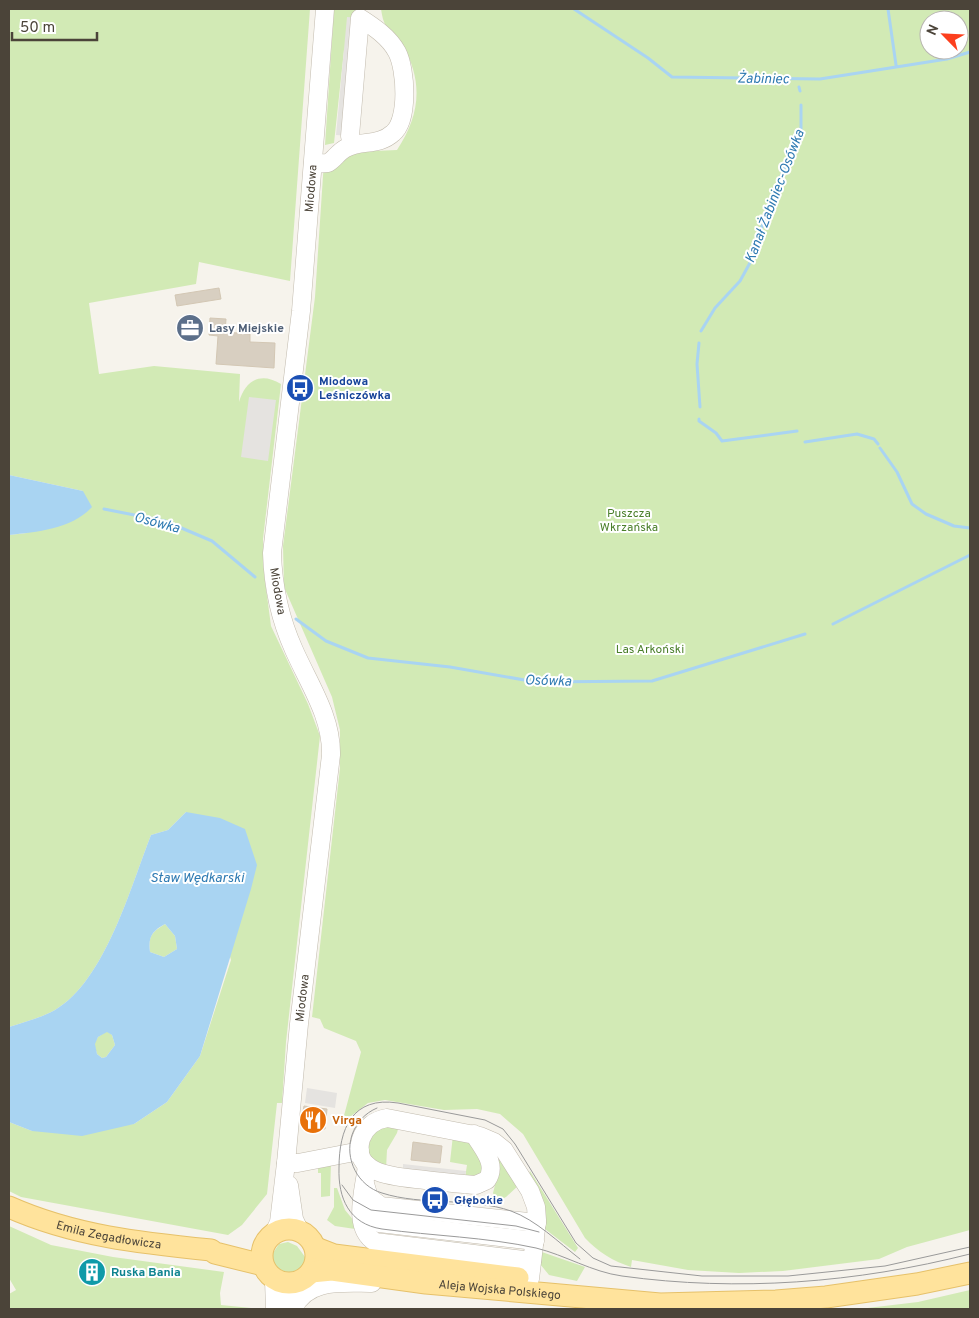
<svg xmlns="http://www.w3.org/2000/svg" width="979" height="1318" viewBox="0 0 979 1318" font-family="Overpass,sans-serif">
<rect width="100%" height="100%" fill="#f6f3ec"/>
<path fill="#d2eab5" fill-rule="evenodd" d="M9,9H310L290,281L199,262L196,284L89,303L99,374L154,366L240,374L239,402C245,381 260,371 281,384L263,539L264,573L271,626L308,704L320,736L286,1042L282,1103H277L267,1194L242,1225L228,1235L21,1197L9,1191V1122L32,1131L134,1124L167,1102L200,1056L231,960L186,812L168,830L151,835C131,886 105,981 55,1010C41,1018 24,1022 9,1027V535L27,533L83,491L9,475Z
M334,9H355L359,26L344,50L334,143L325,145Z
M381,9H970V1230L907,1247L879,1259L783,1271L739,1273L688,1270L632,1260L631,1267C613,1261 598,1252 585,1238L523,1134L500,1114L477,1109L444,1110L385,1100L368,1103L342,1123L361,1052L356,1041L324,1028L320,1019L312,1017L340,768V730L332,697L284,587L283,546L315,297L324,161L351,152L397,150C420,115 424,82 402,44C398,38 391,33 387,27C383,22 382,15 381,9ZM929,20H959V50H929Z
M165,924L175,936L177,949L164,957L150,952C148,936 152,932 165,924Z
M107,1031L112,1035L115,1045L106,1057L102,1058L97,1054L94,1044L98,1037Z
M399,1125L397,1133L387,1150L386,1169L369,1159L366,1144L376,1127Z
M453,1135L469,1140L485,1163L481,1176L465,1178L467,1165L450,1162Z
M493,1148L520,1184L506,1197L496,1202L493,1193L498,1173Z
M331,1162L330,1196L321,1197V1173H318V1165Z
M530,1171L578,1248L575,1252L541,1226L528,1178Z
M334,1188H337L345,1210L355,1222V1229L335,1226L327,1220L334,1207Z
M9,1226L51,1245L113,1257L224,1272L220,1293L221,1305L260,1309H9V1294L16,1290L9,1278Z
M288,1242L297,1246L308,1261C300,1277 269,1280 271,1256L279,1244Z
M539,1251L585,1267L577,1281L549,1275L540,1264Z
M970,1290V1309H859L918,1302Z"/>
<path fill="#e5e3e0" d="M347,17L360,18L350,136L336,135Z
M249,397L276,400L268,461L241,457Z
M307,1088L337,1093L335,1108L305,1103Z
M403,1164L466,1171L465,1179L403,1172Z"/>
<path fill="#a9d4f2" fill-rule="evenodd" d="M9,475L83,491L92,507C72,529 37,532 9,535Z
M186,812L220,818L245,829L257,865L251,889L200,1056L167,1102L134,1124L82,1136L32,1131L9,1122V1027C24,1022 41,1018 55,1010C105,981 131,886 151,835L168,830ZM165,924L175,936L177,949L164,957L150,952C148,937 152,931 165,924ZM107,1032L112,1035L115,1045L106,1057L102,1058L97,1054L95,1044L98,1037Z"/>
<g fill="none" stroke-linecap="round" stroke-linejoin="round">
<path stroke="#a9d4f2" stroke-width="3" d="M574,9L648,58L672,77L820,79L947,59L970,52
M888,9L896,65
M799,87L800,91
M701,331L715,308L740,281L751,261L770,201L801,130V105
M699,343L697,364L700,407
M699,419V421L716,433L722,441L797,431
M805,442L857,434L874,439L878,444
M880,448L897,472L912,504L926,514L954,526L970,528
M104,509L165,521L212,541L255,577
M296,619L326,641L368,658L450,667L536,682L652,681L805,634
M833,624L970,555"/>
</g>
<path fill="#d8cfc1" stroke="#d3c7b4" d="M219,288L221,299L177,306L175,295Z
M210,318L226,319L225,332L250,334V342L275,343L274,368L216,364L218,336L209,335Z
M304,1106L327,1109L325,1129L314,1128L315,1124L301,1123Z
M413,1142L442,1146L440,1163L411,1160Z"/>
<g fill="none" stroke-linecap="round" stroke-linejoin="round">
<g stroke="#c2bbae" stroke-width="19">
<g id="minor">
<path d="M313,164L328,163C335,159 338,152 346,148C361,140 379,146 393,133C409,120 406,69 397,52C389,37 374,27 360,18L350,136L352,145"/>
<path d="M474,1134C482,1148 498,1164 487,1180L476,1185C459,1184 442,1182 425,1180C402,1177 350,1177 361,1139C365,1127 375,1120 387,1118L480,1136L494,1142L504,1150L530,1191L536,1207L537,1220L530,1279"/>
<path d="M286,1163H298L360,1151"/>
<path d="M367,1165C365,1188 351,1227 375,1242L532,1261"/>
<path d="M365,1184L369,1197L381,1206L537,1223"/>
<path d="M289,1185L294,1219L300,1232"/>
<path d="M363,1203L367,1215L379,1223L535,1241"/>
<path id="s1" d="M275,1231L279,1222L286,1163L299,1024L331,755C332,717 309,684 294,650C280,619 273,587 272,553L301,311L325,9"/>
<path d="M274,1280L275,1309"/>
<path d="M288,1309L293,1282"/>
<path d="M293,1309C307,1278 343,1283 372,1283"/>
</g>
</g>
<g stroke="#e6c16a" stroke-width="23">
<g id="major">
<path id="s2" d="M9,1207C74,1236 141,1243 211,1250L215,1253L263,1265"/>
<circle cx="289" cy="1256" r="27"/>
<path d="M316,1248L334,1255L518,1278"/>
<path id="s3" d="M311,1272L332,1270L426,1283L660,1304L776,1301L826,1297L917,1284L970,1273"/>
</g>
</g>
<use href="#minor" stroke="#fff" stroke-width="18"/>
<use href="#major" stroke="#ffe39c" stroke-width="21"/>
<path stroke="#9a9a9a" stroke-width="1" d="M377,1108C365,1113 356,1123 352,1135C344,1159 358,1186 382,1193C422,1206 471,1197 511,1211C536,1220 558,1242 580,1259
M342,1185L353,1200L371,1210L516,1226L539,1232
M970,1247L885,1266L788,1276H702L611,1266L593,1258L576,1243L515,1144L503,1129L485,1120L398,1103C352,1096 339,1129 339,1168C338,1198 349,1224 382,1229C433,1236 486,1237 536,1248C565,1255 592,1272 622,1276C738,1292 856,1283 970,1254"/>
</g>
<defs>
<g id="office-disc" transform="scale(1.4375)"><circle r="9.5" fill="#5c6f8a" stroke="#fff"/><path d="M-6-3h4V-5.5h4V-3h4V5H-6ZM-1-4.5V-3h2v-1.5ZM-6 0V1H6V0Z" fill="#fff"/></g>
<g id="bus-disc" transform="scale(1.4375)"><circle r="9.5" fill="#1a4fb4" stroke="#fff"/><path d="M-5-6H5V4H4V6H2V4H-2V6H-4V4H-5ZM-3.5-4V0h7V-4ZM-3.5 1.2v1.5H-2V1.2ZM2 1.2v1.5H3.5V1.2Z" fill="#fff"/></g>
<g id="restaurant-disc" transform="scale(1.4375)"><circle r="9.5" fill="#e8710a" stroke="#fff"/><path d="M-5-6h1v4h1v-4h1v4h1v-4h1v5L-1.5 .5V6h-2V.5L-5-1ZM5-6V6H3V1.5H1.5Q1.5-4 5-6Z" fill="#fff"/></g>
<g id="building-disc" transform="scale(1.4375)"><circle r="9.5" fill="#0f9aa8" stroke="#fff"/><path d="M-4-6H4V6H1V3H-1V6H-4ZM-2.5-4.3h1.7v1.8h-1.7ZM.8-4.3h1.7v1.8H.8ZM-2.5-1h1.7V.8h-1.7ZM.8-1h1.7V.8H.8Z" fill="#fff"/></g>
</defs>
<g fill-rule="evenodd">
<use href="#office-disc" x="190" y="328"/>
<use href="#bus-disc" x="300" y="388"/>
<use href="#restaurant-disc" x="313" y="1120"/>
<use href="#bus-disc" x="435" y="1200"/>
<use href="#building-disc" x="92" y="1272"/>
</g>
<g text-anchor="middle" stroke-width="4" stroke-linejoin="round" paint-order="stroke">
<g font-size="12" fill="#4b4439" stroke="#fff">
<text dy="4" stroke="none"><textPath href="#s1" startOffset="1059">Miodowa</textPath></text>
<text transform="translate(278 591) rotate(80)" y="4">Miodowa</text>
<text dy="4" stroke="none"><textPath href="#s1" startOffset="235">Miodowa</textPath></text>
<text dy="4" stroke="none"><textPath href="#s2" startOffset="104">Emila Zegadłowicza</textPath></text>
<text dy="4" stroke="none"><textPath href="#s3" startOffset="190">Aleja Wojska Polskiego</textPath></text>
</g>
<g font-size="12" font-weight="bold" fill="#4e5e75" stroke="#fff" text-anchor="start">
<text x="209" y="332">Lasy Miejskie</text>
</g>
<g font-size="12" font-weight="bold" fill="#164399" stroke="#fff" text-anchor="start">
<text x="319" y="385">Miodowa<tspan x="319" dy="14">Leśniczówka</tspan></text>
<text x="454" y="1204">Głębokie</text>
</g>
<g font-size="12" fill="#4a7f2a" stroke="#fff">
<text x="629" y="517">Puszcza<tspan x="629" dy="14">Wkrzańska</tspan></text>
<text x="650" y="653">Las Arkoński</text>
</g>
<g font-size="12" font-weight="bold" fill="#c56008" stroke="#fff" text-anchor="start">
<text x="332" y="1124">Virga</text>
</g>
<g font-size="12" font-weight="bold" fill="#0d838f" stroke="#fff" text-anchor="start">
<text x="111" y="1276">Ruska Bania</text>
</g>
<g font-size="14" font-style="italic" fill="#2e7ab2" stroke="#fff">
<text transform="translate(763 78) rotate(1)" y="5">Żabiniec</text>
<text transform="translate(774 196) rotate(-69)" y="5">Kanał Żabiniec-Osówka</text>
<text transform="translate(157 522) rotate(15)" y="5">Osówka</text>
<text transform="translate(548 680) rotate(2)" y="5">Osówka</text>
<text x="197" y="882">Staw Wędkarski</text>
</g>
</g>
<rect width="979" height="1318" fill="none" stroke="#4b4439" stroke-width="20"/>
<g transform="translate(944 35) rotate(294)"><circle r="24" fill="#ffffff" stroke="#b7b4b0"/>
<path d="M0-4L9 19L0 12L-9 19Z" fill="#fc3f1d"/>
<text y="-8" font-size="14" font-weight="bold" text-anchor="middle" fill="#4b4439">N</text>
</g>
<path d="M12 32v8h85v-8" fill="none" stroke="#4b4439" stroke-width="2.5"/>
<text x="20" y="32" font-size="15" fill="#4b4439" stroke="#ffffff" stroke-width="4" paint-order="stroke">50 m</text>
</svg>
